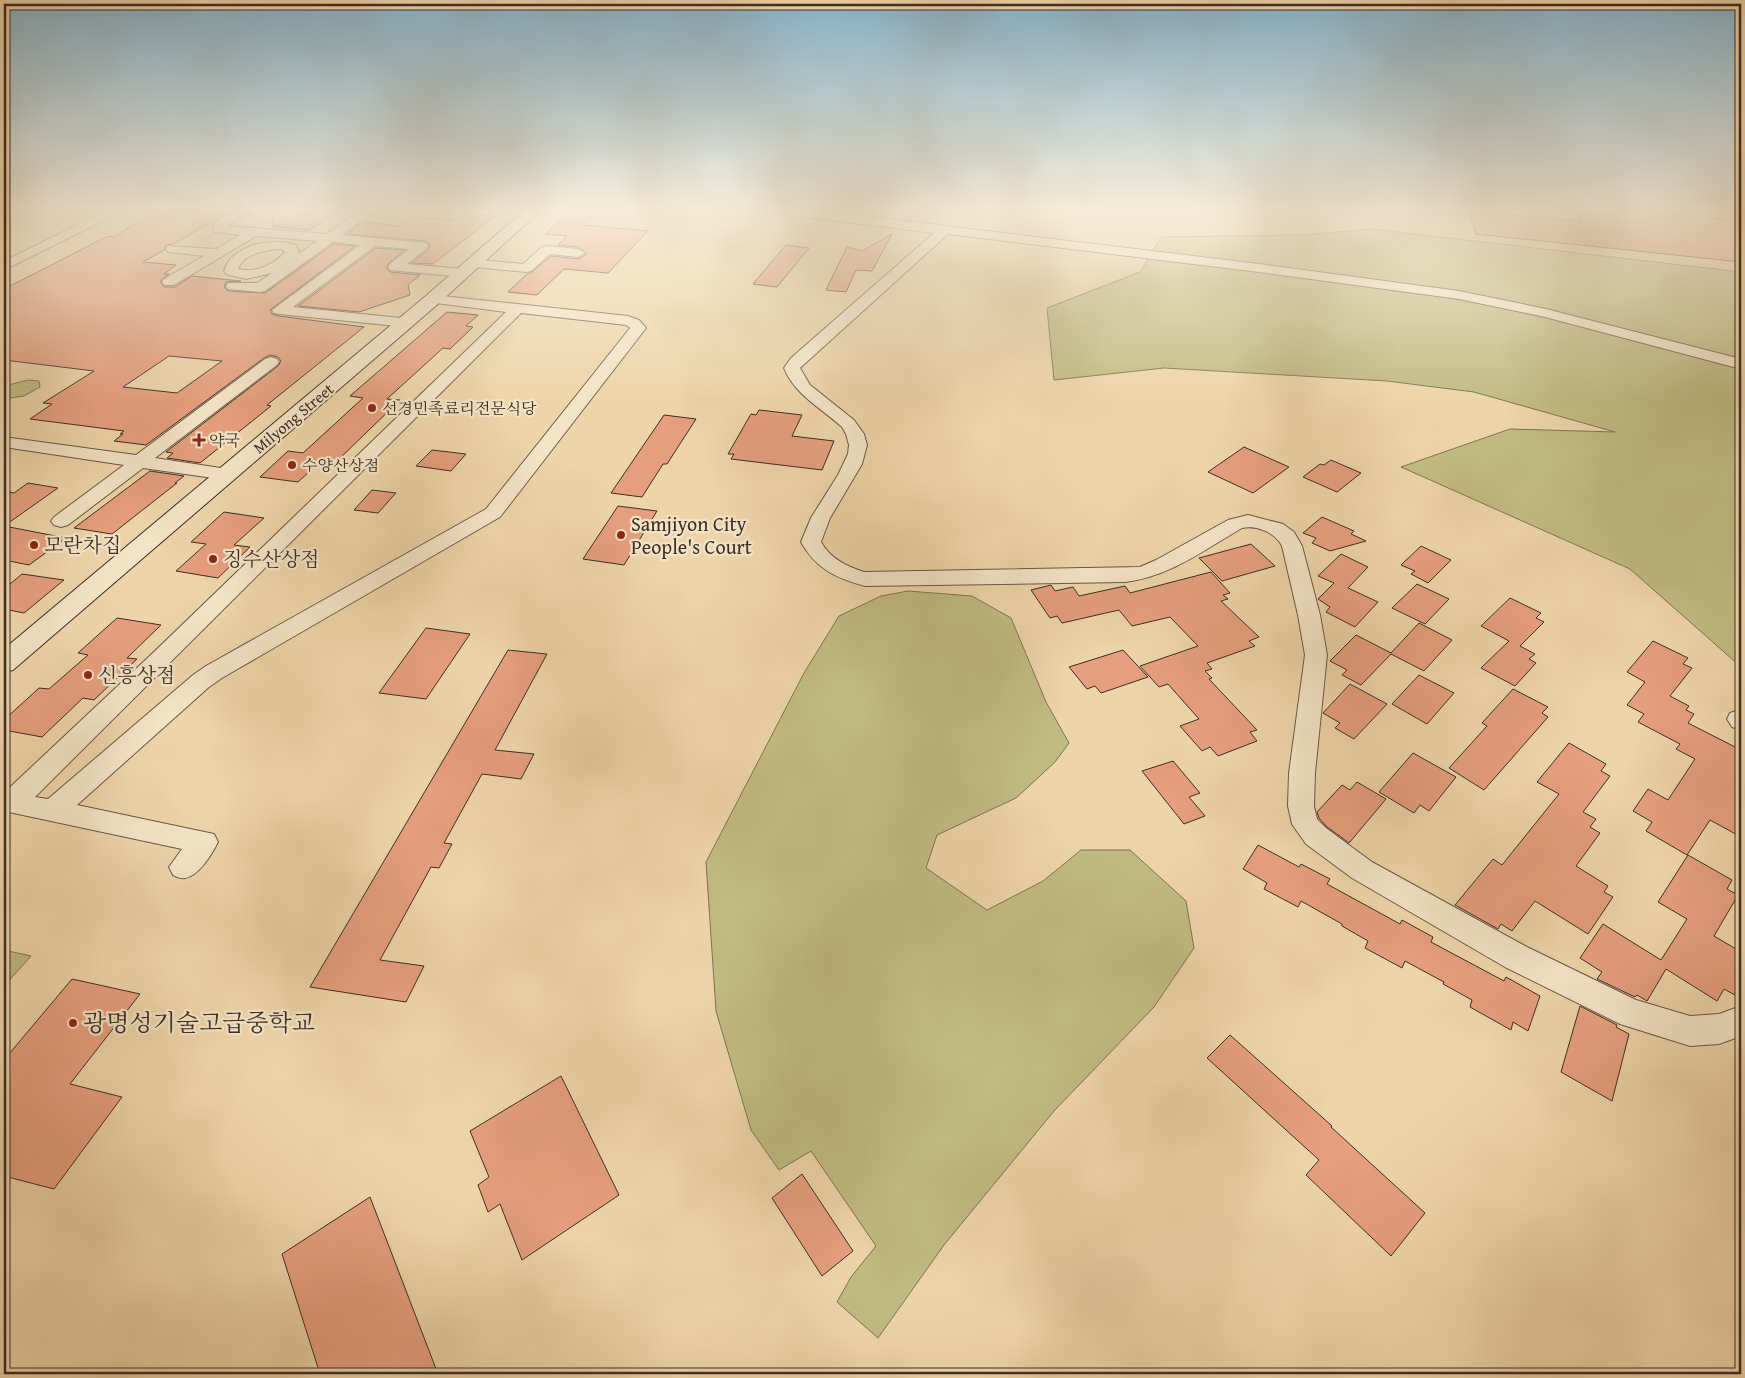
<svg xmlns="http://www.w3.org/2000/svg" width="1745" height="1378" viewBox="0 0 1745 1378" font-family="'Gentium Book Plus','Noto Serif KR',serif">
<rect width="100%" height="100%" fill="#eed5a9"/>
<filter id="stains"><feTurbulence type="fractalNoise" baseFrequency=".004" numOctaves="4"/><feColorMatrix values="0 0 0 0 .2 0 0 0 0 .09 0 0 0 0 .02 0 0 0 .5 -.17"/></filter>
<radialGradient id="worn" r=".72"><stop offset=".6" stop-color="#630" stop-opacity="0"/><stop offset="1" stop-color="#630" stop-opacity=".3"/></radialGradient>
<path fill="#c1bb82" stroke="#7f7454" d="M1372,229L1741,272V667L1630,569L1401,467L1510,429L1615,432L1474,392L1387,381L1164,368L1054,380L1047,308L1140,272L1161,237L1300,235Z
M28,380L39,381L40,387L24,396L4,399V386Z
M908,591L972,596L1011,618L1046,702L1069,743L1055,762L1016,798L937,835L926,868L987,910L1043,881L1081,850H1130L1186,901L1194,948L1154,1007L1054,1111L944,1245L878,1338L837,1302L851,1277L876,1246L811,1151L779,1170L751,1130L716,1011L706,862L804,673L839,616L881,596Z
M4,950L31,956L4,986Z"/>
<path fill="#e69f7e" stroke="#3d2e25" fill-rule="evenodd" d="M157,209H230L221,217L173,244L166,245L164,250L143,262L176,265L164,274H169L160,281L164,287H175L192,276L241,281L226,282L224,287L228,291L265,293L334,244L355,246L270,310L272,314L279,316L364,327L267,405L271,406L200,463L167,458L173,453L166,452L278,366L281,361L278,357L270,355L264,358L146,445L114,441L123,434H120L124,431L30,419L52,404L43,403L94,371L4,360V289L108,236L114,237ZM169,356L222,361L177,393L123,387Z
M273,209H344L309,230L272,226Z
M572,209H601L584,225L648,231L608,273L564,269L537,295L508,292L527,274L532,272L551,256L578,259L587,254L578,247L558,245L567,236L545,234Z
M1576,209L1647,211L1741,221V262L1476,234L1469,211L1581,221Z
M465,214L495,216L433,264L412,263L428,250L430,245L426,241L347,234L362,222L399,226L411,217L457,220Z
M892,234L872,271L856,270L846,292L826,290L847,247L862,251Z
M786,245L809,248L777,287L753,284Z
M376,248L404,250L389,263L386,268L390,272L420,275L408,285L410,295L359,312L298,306Z
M447,312L478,315L466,326L473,327L450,349L443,348L387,399L400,400L338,460L324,458L298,482L260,477L288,451L303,453L363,398L350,396Z
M759,410L802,415L792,436L834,441L822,470L731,459L734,454H728L751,414L756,415Z
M664,415L696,419L667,464H663L642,497L611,493Z
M1244,447L1289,467L1253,493L1208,472Z
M432,450L466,454L451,471L416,466Z
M1331,460L1361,473L1337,492L1303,477L1320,464L1324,465Z
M150,471L184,476L175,483H177L112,534L74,528Z
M28,483L58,488L4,526V491L14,493Z
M372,490L396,493L378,513L354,510Z
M618,506L657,511L624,565L583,559Z
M224,512L264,518L234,545L250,547L218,578L176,571L206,544L191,542Z
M1322,517L1354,531L1351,534L1366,541L1330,551L1312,543L1316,538L1303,533Z
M4,526L66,538L29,565L4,560Z
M1251,544L1275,566L1222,581L1199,558Z
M1421,546L1451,560L1428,583L1411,574L1415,571L1401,565Z
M1341,554L1368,567L1348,588L1378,602L1355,627L1326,612L1330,607L1318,599L1334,583L1318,576Z
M1211,572L1230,593L1223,595L1228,599L1221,601L1259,637L1249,641L1255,646L1207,663L1212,669L1205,671L1212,678L1209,679L1257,730L1250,732L1257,741L1218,756L1210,747L1202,751L1180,726L1199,719L1168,684L1159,687L1140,666L1198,646L1170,617L1132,626L1119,610L1062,623L1057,616L1050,618L1031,590L1051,585L1055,591L1073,587L1079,596L1125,586L1130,593Z
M22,574L64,580L24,613L4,609V589Z
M1417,584L1449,599L1425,624L1392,608Z
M1510,598L1541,613L1536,618L1544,622L1520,646L1535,654L1529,659L1536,663L1515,686L1481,668L1509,641L1481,626Z
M117,618L161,625L127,658L137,659L94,700L83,698L42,737L4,730V720L39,688L49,689L88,655L78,653Z
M1419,623L1452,640L1424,671L1391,654L1361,685L1342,675L1347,670L1330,661L1356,635L1391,653Z
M426,628L470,634L426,699L379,693Z
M1653,641L1688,658L1683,664L1692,668L1670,696L1689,706L1686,710L1694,714L1688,723L1741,750V837L1710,820L1687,855L1646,831L1652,822L1633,811L1648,789L1668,800L1695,759L1676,749L1680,744L1638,722L1644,714L1627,705L1645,682L1627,672Z
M508,650L547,654L495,750L534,754L521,779L482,774L444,843L452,844L439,868L431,867L380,960L424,966L406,1002L310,987Z
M1123,650L1148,677L1101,693L1095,686L1087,689L1069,667Z
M1419,675L1454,693L1427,724L1392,704Z
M1350,684L1387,704L1354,739L1335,728L1340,723L1323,713Z
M1513,689L1548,707L1542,713L1548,717L1484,790L1449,768L1487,726L1482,723Z
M1569,743L1606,764L1601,771L1610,776L1583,812L1596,819L1590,827L1600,833L1576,866L1608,886L1604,892L1613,897L1588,934L1535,901L1512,931L1501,924L1498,929L1455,905L1493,859L1502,865L1559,794L1537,782Z
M1413,753L1456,777L1429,811L1420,805L1414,813L1379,792Z
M1173,761L1200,793L1189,797L1205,816L1184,824L1142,771Z
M1357,782L1386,799L1349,843L1327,827L1319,818L1317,812L1342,785L1350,790Z
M1258,845L1299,867L1301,864L1330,879L1327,884L1400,924L1402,920L1433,937L1431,942L1504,981L1506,977L1540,996L1528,1031L1513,1022L1511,1030L1470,1007L1472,1000L1443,984L1444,982L1405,961L1402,968L1365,948L1368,941L1342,926V924L1301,901L1298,907L1264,889L1267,883L1243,869Z
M1688,855L1732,880L1727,889L1738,895L1714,936L1741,952V984L1735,995L1724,989L1717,1001L1666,969L1647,1001L1637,995L1635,997L1597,979L1602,972L1580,958L1603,924L1661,960L1687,919L1658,902Z
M72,979L140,994L70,1084L122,1097L54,1189L4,1176V1060Z
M1580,1006L1617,1025L1616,1027L1629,1034L1612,1101L1561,1072Z
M1230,1035L1332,1126L1331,1127L1425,1213L1391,1256L1306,1175L1319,1160L1207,1058Z
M561,1076L619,1195L522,1260L500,1204L488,1212L478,1185L489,1177L470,1131Z
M802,1174L853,1251L822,1276L772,1198Z
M370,1197L438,1374H320L282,1254Z"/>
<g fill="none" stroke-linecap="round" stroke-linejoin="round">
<g stroke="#695846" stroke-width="2">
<path id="minor" d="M110,209H127L4,270V261Z
M142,209H155L149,213Z
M233,209H248L228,226L327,234L362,209H377L342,235L426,243L428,246L426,249L407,264L463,269L470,273L463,277L390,270L388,267L390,264L409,249L375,246L293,307L411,319L414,322L411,325L406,327L279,314L274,313L272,310L360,245L333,242L265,291L260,292L228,289L226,286L228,283H257L272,273L246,279L226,274L224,271C232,244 273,237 296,245L299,253L297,255L317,241L256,236L174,285H164L162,282L164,279L204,256L168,252L166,249L168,246L216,249L240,235L214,232L212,227ZM276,249H282L285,252C274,265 255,273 238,269C243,254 264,251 276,249Z
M766,209H807L1259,264L1459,291L1546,309L1741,359V369L1545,317L1459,299L1259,272L948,234L800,368L810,385L854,420L864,434L867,445L862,464L830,518L821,542C831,559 846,566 864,572L1140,567L1156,560L1228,520L1248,515L1283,524L1294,532L1302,546L1320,615L1327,655L1315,773L1314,806L1317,819L1326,828L1372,862L1527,947L1636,1000L1690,1016L1719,1014L1741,1006V1036L1719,1044L1690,1046L1620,1024L1505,967L1352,878L1306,844L1292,824L1288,806L1289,773L1305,655L1298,615L1282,546C1275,532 1256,525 1242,528C1204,550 1169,577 1125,582L865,586C836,578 816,569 801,542L811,518L838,475L848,454L849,445L846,434L842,427C821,408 795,395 784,368L791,358L934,233L772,213Z
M547,246L578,249L585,253L578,257L550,254L531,271L526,272L474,267L467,263L474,259L523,264L542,247Z
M433,295L628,316L639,320L646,328L500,517L222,678L209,687L77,805L214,834L218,842C212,854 199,876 185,878C181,879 177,877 173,875L169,867L182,849L4,811V791H6L155,651L506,312L428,302L426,299L428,296ZM521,313L626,325L630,328L486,509L206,666L193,675L48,799L35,797Z
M271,357L277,359L279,362L277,365L155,458L234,470L236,474L234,478L227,480L143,468L68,525L61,527L54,525L51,521L54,517L124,465L4,447V437L136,455L265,359Z
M1739,710L1741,711V730L1732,727L1727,719L1730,713Z"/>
</g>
<g stroke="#3d2e25" stroke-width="2">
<path id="secondary" d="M526,209H542L439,303L13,670L4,672V649L427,295Z"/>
</g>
<use href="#minor" fill="#f4e4c7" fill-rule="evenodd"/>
<use href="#secondary" fill="#f4e4c7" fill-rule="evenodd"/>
</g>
<linearGradient id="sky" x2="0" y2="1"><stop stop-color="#88b6cf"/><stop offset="0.52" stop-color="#f7ecd8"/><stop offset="1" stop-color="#f7ecd8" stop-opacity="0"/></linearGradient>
<rect width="1745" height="402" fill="url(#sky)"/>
<g fill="#8f2418" stroke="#f4e4c7" stroke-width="2">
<circle cx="372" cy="408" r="5"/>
<path d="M196.5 432.5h5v5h5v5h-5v5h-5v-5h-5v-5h5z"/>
<circle cx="292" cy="465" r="5"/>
<circle cx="621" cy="535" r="5"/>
<circle cx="34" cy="545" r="5"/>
<circle cx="213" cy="559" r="5"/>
<circle cx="88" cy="675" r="5"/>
<circle cx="73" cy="1023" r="5"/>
</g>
<g text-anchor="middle" stroke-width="4.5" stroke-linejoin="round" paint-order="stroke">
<g font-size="16" fill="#3d2e25" stroke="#f4e4c7" text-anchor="start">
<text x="382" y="414">선경민족료리전문식당</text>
<text x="209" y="446">약국</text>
<text x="302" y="471">수양산상점</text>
</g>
<g font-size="16" fill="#3d2e25" stroke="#f4e4c7">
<text transform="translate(293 418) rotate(-40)" y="6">Milyong Street</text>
</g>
<g font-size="20" fill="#3d2e25" stroke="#f4e4c7" text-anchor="start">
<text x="631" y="531">Samjiyon City<tspan x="631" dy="23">People's Court</tspan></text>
<text x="44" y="552">모란차집</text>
<text x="223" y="566">징수산상점</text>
<text x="98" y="682">신흥상점</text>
</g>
<g font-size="24" fill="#3d2e25" stroke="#f4e4c7" text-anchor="start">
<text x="83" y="1031">광명성기술고급중학교</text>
</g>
</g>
<rect width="1745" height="1378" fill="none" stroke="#eed5a9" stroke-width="20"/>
<rect x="5" y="5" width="1735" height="1368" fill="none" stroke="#3d2e25" stroke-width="2.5"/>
<rect x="10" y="10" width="1725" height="1358" fill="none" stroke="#3d2e25"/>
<rect width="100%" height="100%" filter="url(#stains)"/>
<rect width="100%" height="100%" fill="url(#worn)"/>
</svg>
